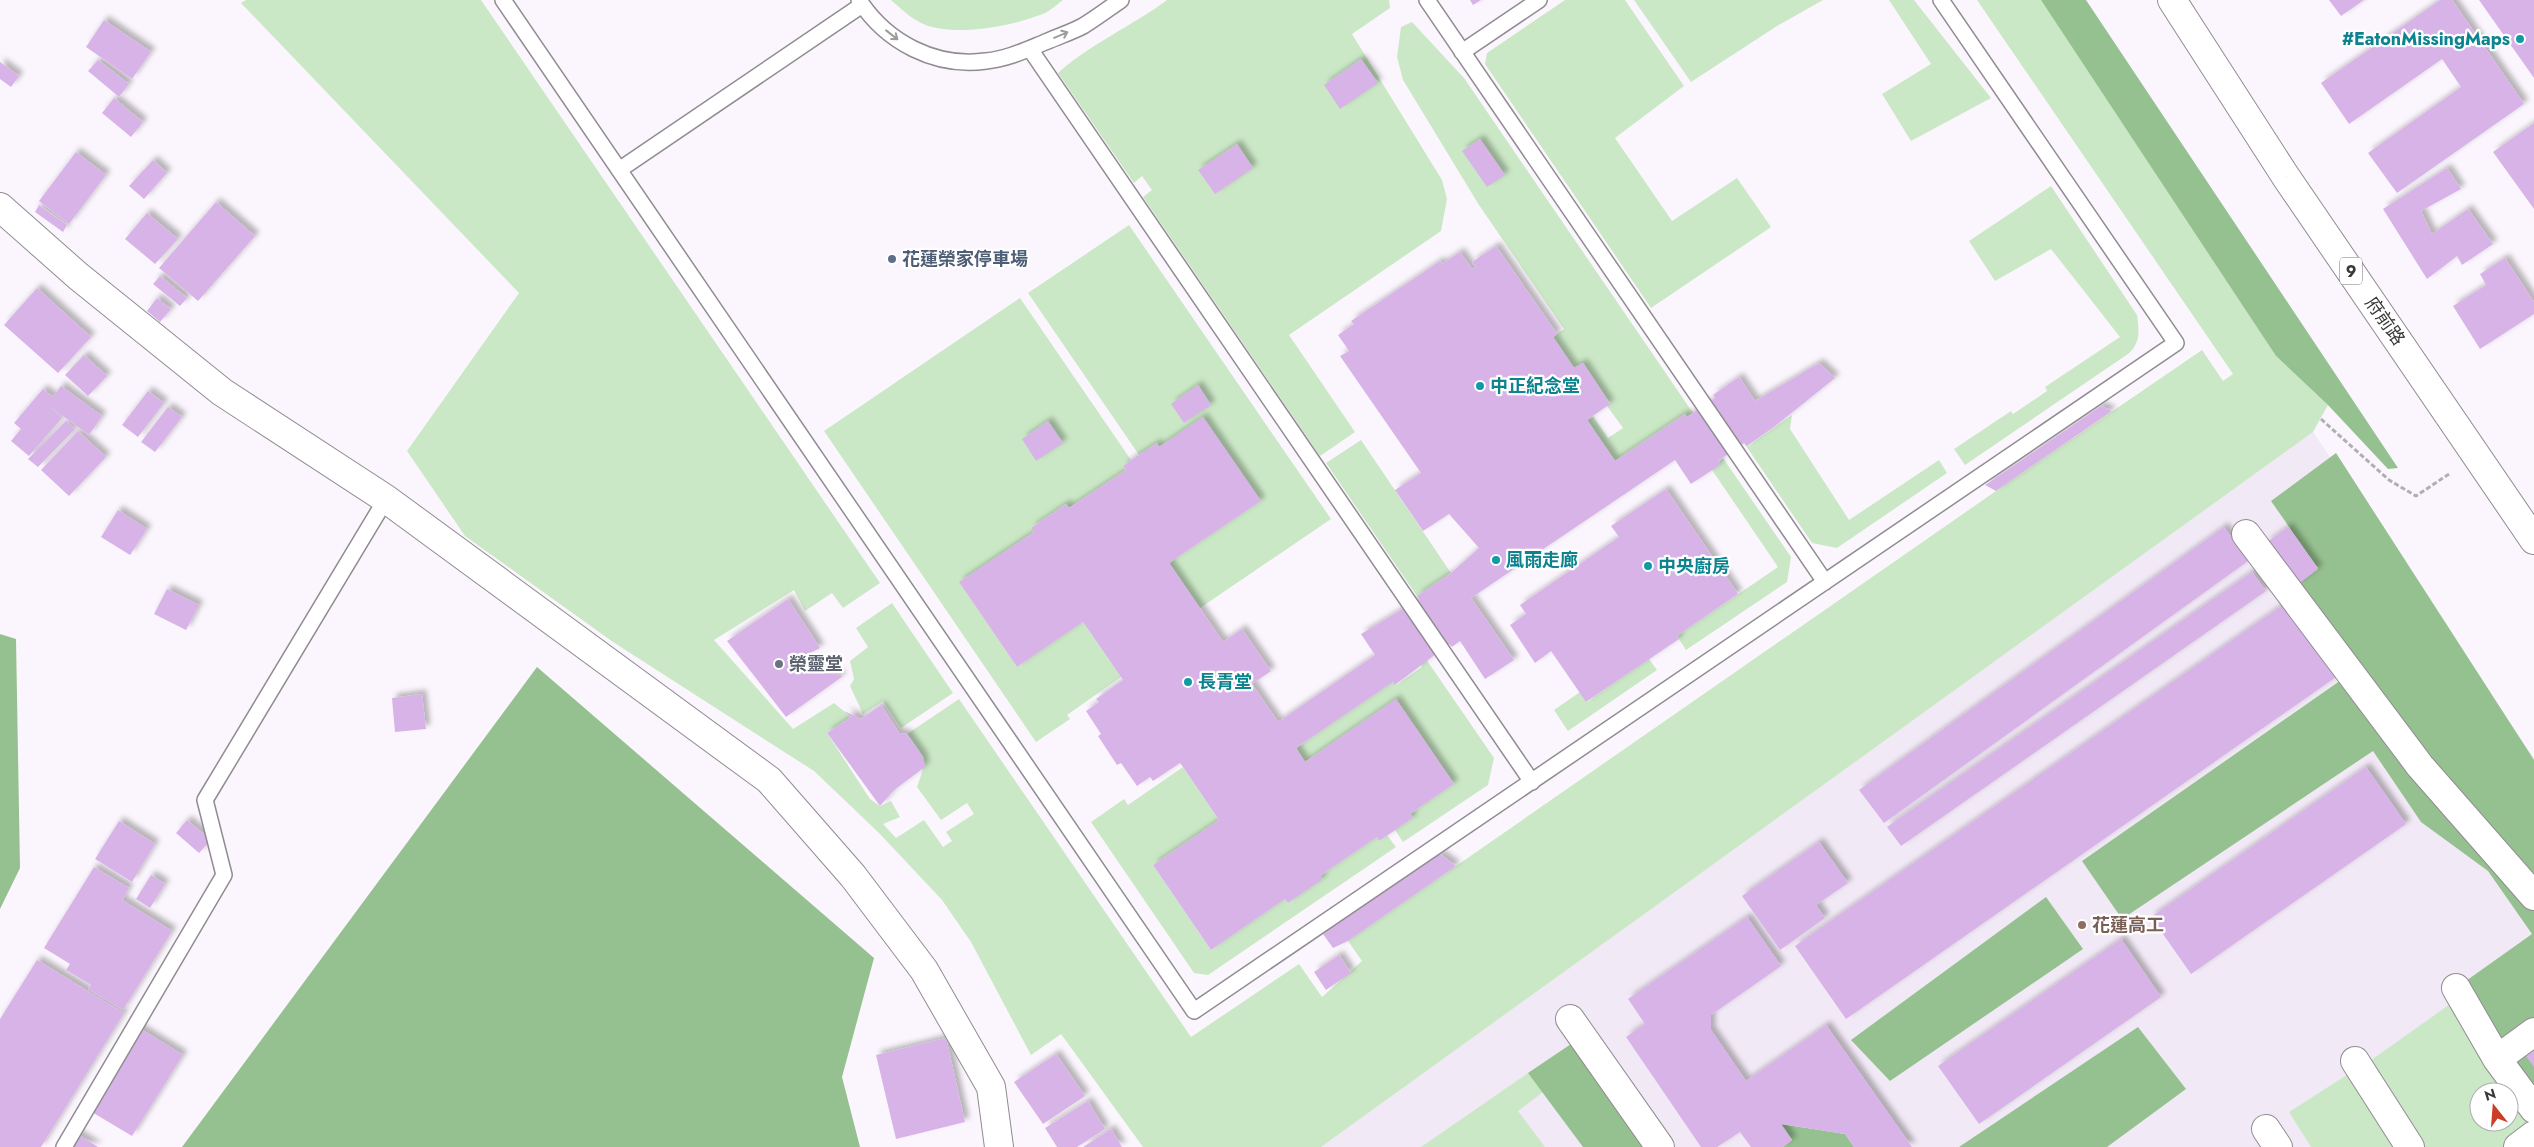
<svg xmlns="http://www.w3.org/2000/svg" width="2534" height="1147" viewBox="0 0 2534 1147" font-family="Jost,'Noto Sans TC',sans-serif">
<defs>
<filter id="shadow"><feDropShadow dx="4.5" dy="-4.5" stdDeviation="2.5" flood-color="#0004"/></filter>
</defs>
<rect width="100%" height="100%" fill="#fbf6fd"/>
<path fill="#f2e9f6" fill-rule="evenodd" d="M2313,432L2534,758V1147H1321ZM2479,1092H2509V1122H2479Z"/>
<path fill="#cbe8c6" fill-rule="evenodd" d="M246,0H481L880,583L843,608L832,593L805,611L794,590L714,640L793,729L834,703L851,717L827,733L870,799L880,806L891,801L900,817L883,824L896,838L924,820L943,847L952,841L946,832L974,814L967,803L941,820L917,787C928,758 924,758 907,734L959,699L1191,1037L1299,964L1322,997L1362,961L1348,941L1996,491L2202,350L2223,381L2233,374L1977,0H2046L2276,356L2328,405L2313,432L1321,1147H1143L1061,1034L1031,1055L971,942L942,900L879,833L814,771L613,642L465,536L407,451L519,293L241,3Z
M891,0H1063C1058,4 1051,10 1045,13C1014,26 960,36 928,26C914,21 902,10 891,0Z
M1167,0H1389L1390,8L1352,34L1442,180L1447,199L1441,231L1289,335L1355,432L1320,456L1143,197L1152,190L1142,176L1134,183L1058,73C1090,44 1132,26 1167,0Z
M1565,0H1625L1684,86L1615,138L1672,221L1737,178L1771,227L1651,308L1485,64L1487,53Z
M1634,0H1823L1777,26L1691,82Z
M1889,0H1914L1991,98L1911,141L1882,94L1931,64Z
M1412,22L1464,78L1693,413L1687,417L1685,414L1615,461L1587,420L1593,416L1608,438L1623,428L1607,406L1610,403L1583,363L1574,368L1553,337L1564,329L1479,205L1403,80L1397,57L1401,27Z
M2051,186L2137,315C2139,330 2141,343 2128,354L1965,465L1954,449L2011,411L2013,414L2047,391L2045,387L2120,337L2051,249L1995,281L1969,241Z
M1129,225L1331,519L1200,608L1169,563L1261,501L1159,447L1157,443L1139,455L1028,293Z
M1020,298L1131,460L1123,466L1126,470L1069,508L1066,504L1031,528L1034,532L960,583L1017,667L1083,622L1121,677L1067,715L1070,719L1036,742L824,431Z
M1792,415L1790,429L1849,520L1939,460L1947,473L1837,548L1812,543L1744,443L1748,446Z
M1361,440L1451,573L1417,596L1419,599L1326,463Z
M1723,458L1791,557L1787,582L1686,650L1677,636L1778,567L1712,470Z
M892,603L953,693L901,728L883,701L863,714L850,686L854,679L850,661L868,647L856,628Z
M1426,659L1494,758L1488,785L1403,842L1395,830L1413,818L1410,814L1454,784L1396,700L1305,762L1296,748L1393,682L1396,685L1422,667L1420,664Z
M1649,659L1657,670L1568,731L1554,710L1580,692L1587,702Z
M1183,767L1219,820L1153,865L1211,950L1285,899L1288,903L1322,879L1320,876L1377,837L1379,841L1387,835L1396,847L1208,975L1194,973L1091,822L1124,799L1128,805Z
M2453,1002L2534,1125L2504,1147H2420L2367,1063ZM2479,1092H2509V1122H2479Z
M2353,1071L2402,1147H2311L2289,1112Z
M1528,1073L1543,1092L1518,1111L1545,1147H1421Z"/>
<path fill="#95c08f" d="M2041,0H2086L2398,468L2388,469L2328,405L2276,356Z
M2336,453L2534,760V1107L2456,988L2532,934L2488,871L2421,822L2373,751L2122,919L2082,861L2344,678L2288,591L2318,568L2271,501Z
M0,634L16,639L20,868L0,909Z
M537,667L874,958L842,1077L860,1147H182Z
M2046,897L2083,949L1890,1081L1851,1040Z
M2138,1027L2186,1089L2107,1147H1959Z
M1574,1042L1648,1147H1583L1528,1073Z
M1781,1124L1845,1134L1854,1147H1783L1792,1140Z"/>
<path fill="#d8b3e8" filter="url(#shadow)" d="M1470,0H1481L1473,5Z
M2329,0H2364L2341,16Z
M2440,0H2452L2524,104L2397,193L2368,153L2461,87L2442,59L2349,124L2321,83Z
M2479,0H2534V78Z
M104,20L151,52L132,79L86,47Z
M1361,59L1378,83L1340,109L1324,85Z
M98,60L129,84L119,97L88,71Z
M0,62L19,76L11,87L0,79Z
M114,98L143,122L131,137L102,113Z
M2534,123V209L2493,152Z
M1480,139L1505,175L1487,187L1462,151Z
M1237,144L1253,168L1215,194L1198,170Z
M76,152L106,175L69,224L39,201Z
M153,160L167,173L144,199L129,186Z
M2447,168L2461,189L2421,211L2432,234L2468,209L2493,244L2462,265L2457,256L2427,279L2383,209Z
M216,202L255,236L198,301L159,268Z
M39,205L67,225L63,232L35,212Z
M147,213L178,239L155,264L125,239Z
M1496,246L1557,334L1553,337L1574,368L1583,363L1610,404L1587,420L1615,461L1685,414L1687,417L1693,413L1715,398L1713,395L1739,377L1755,401L1819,363L1835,378L1774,427L1747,446L1744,443L1718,461L1720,465L1691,484L1675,460L1471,598L1514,660L1485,679L1460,641L1452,647L1449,644L1395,685L1393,682L1296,748L1305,762L1396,699L1454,784L1410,814L1413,818L1379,841L1377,837L1320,876L1323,879L1288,903L1285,899L1211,950L1153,865L1219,820L1183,767L1180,763L1153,781L1150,777L1137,786L1121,763L1117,765L1098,736L1101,734L1086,711L1099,702L1096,699L1123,680L1083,622L1017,667L959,582L1034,532L1031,528L1066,504L1069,508L1126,470L1123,466L1131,460L1157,443L1159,447L1203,417L1261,501L1169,563L1223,642L1242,629L1271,671L1252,684L1278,722L1375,655L1361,634L1419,599L1417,596L1451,573L1479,548L1449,514L1423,531L1395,490L1421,473L1340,356L1349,351L1338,335L1354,324L1351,321L1440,261L1442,264L1460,252L1472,269L1476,267L1472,262Z
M2505,258L2534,302V314L2480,349L2453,306L2486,285L2480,274Z
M160,276L187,298L180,306L153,284Z
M37,288L91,337L58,373L4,325Z
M157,298L171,309L160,322L147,311Z
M84,355L107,376L88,396L65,375Z
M1198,385L1211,405L1184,423L1171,404Z
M61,386L102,416L89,435L49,406L62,418L29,456L11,441L21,429L14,423L43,389L53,397Z
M148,391L164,403L138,437L122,425Z
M2101,406L2112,411L1996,491L1985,485Z
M168,407L182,417L155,452L141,442Z
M66,421L75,429L38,467L28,459Z
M1048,421L1063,443L1036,461L1022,439Z
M78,431L106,457L69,496L41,470Z
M1666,489L1738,594L1677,636L1679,639L1586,702L1551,651L1535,663L1510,625L1526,614L1520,605L1619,537L1611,526Z
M118,510L147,529L130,555L101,537Z
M2224,527L2248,561L1884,823L1859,790Z
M2288,527L2318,569L2297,585L2266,543Z
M2252,572L2266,591L1901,846L1887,827Z
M167,589L199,605L186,630L154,614Z
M788,599L820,648L802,657L823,671L843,676L786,717L727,641Z
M2287,602L2339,675L1846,1019L1795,946Z
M422,694L426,729L395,732L392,698Z
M881,705L899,733L907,734L923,757L925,767L894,790L880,806L827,733L851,717L844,711L861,719Z
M2366,767L2406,824L2191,974L2151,917Z
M187,820L211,840L199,853L176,833Z
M119,821L155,844L132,882L95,859Z
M1819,842L1848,883L1816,905L1825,918L1780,950L1742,896Z
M1440,854L1456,866L1348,941L1333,948L1323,934Z
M94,867L129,888L122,900L172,931L123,1010L88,989L91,985L66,970L70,964L44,948Z
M151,875L165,884L150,908L136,899Z
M1747,917L1781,966L1711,1015V1030L1746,1081L1826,1025L1912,1147H1854L1845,1134L1781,1124L1792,1140L1783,1147H1751L1740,1132L1717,1147H1701L1626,1037L1645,1024L1628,999Z
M2121,939L2161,997L1979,1124L1938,1066Z
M1339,955L1351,973L1326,990L1314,972Z
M37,960L124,1013L41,1147H0V1019Z
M136,1026L183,1055L132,1136L85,1108Z
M946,1038L965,1122L896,1139L876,1055Z
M2534,1039V1067L2521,1049Z
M1056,1054L1085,1096L1043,1124L1014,1082Z
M1088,1101L1105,1129L1077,1147H1057L1045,1128Z
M1111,1129L1122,1147H1083Z
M76,1133L98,1147H68Z"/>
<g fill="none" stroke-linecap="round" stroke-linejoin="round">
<g stroke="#918c92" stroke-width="18">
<path id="service" d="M503,0L1194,1011L2176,343L1941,0
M859,0C886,42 935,68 986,61C1008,59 1028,49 1048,41C1059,36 1072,32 1083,26C1096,18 1108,9 1121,0
M1427,0L1825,582
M1030,49L1532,782
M1462,52L1539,0
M619,170L862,5
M64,1147L224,875L205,800L386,499"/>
</g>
<g stroke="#918c92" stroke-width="30">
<path id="minor" d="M0,207L78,276L222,392L386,499L769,780L853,876L924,970L991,1087L999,1147
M2246,534L2420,766L2534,896
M2456,988L2497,1059L2534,1109
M1570,1019L1660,1147
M2497,1059L2534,1032
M2355,1061L2410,1147
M2266,1129L2278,1147
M2518,1147L2534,1135"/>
</g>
<g stroke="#918c92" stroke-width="30">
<path id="primary" d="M2172,0L2286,177L2534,540"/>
</g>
<path stroke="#b2aeb4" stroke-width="3" stroke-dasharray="5 2.5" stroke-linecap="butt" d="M2321,419L2389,480L2416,496L2449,474"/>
<use href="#service" stroke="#fff" stroke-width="15"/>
<use href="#minor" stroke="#fff" stroke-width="28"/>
<use href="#primary" stroke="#fff" stroke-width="28"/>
</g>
<defs><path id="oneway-shaft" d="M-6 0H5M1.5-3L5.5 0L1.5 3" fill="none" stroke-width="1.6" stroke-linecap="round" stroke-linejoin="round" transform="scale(1.25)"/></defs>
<g stroke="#9c9c9c">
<use href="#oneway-shaft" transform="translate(892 35) rotate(38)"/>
<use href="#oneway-shaft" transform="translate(1061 35) rotate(-23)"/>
</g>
<g fill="#0f9aa8" stroke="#fff" stroke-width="2">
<circle cx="2520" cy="39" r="5"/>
<circle cx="1480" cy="386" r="5"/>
<circle cx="1496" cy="560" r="5"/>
<circle cx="1648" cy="566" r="5"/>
<circle cx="1188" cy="682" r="5"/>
</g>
<circle fill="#5c6f8a" stroke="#fff" stroke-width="2" cx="892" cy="259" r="5"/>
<circle fill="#6b7280" stroke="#fff" stroke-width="2" cx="779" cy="664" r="5"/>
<circle fill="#8d6e63" stroke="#fff" stroke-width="2" cx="2082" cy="925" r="5"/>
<g text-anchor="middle" stroke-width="4.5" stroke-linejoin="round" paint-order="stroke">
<rect fill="#fff" stroke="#747475" stroke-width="1" x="2340" y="257.5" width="22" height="27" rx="4"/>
<g font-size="16" font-weight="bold" fill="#39383a">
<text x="2351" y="277">9</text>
</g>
<g font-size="18" font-weight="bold" fill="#0d838f" stroke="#fff" text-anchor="start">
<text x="2510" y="45" text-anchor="end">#EatonMissingMaps</text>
<text x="1490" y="392">中正紀念堂</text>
<text x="1506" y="566">風雨走廊</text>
<text x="1658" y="572">中央廚房</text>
<text x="1198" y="688">長青堂</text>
</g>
<g font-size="18" font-weight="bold" fill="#4e5e75" stroke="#fff" text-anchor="start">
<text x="902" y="265">花蓮榮家停車場</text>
</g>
<g font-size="18" fill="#39383a" stroke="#fff">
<text transform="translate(2385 321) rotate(55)" y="6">府前路</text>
</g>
<g font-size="18" font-weight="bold" fill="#5b616d" stroke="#fff" text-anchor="start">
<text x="789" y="670">榮靈堂</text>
</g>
<g font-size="18" font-weight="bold" fill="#785e54" stroke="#fff" text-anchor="start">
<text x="2092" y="931">花蓮高工</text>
</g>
</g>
<g transform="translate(2494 1107) rotate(343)"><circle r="24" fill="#ffffff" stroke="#b0afb0"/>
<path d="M0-4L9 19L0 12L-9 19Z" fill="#ca3e29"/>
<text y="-8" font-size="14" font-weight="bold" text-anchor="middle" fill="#39383a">N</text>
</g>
</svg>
